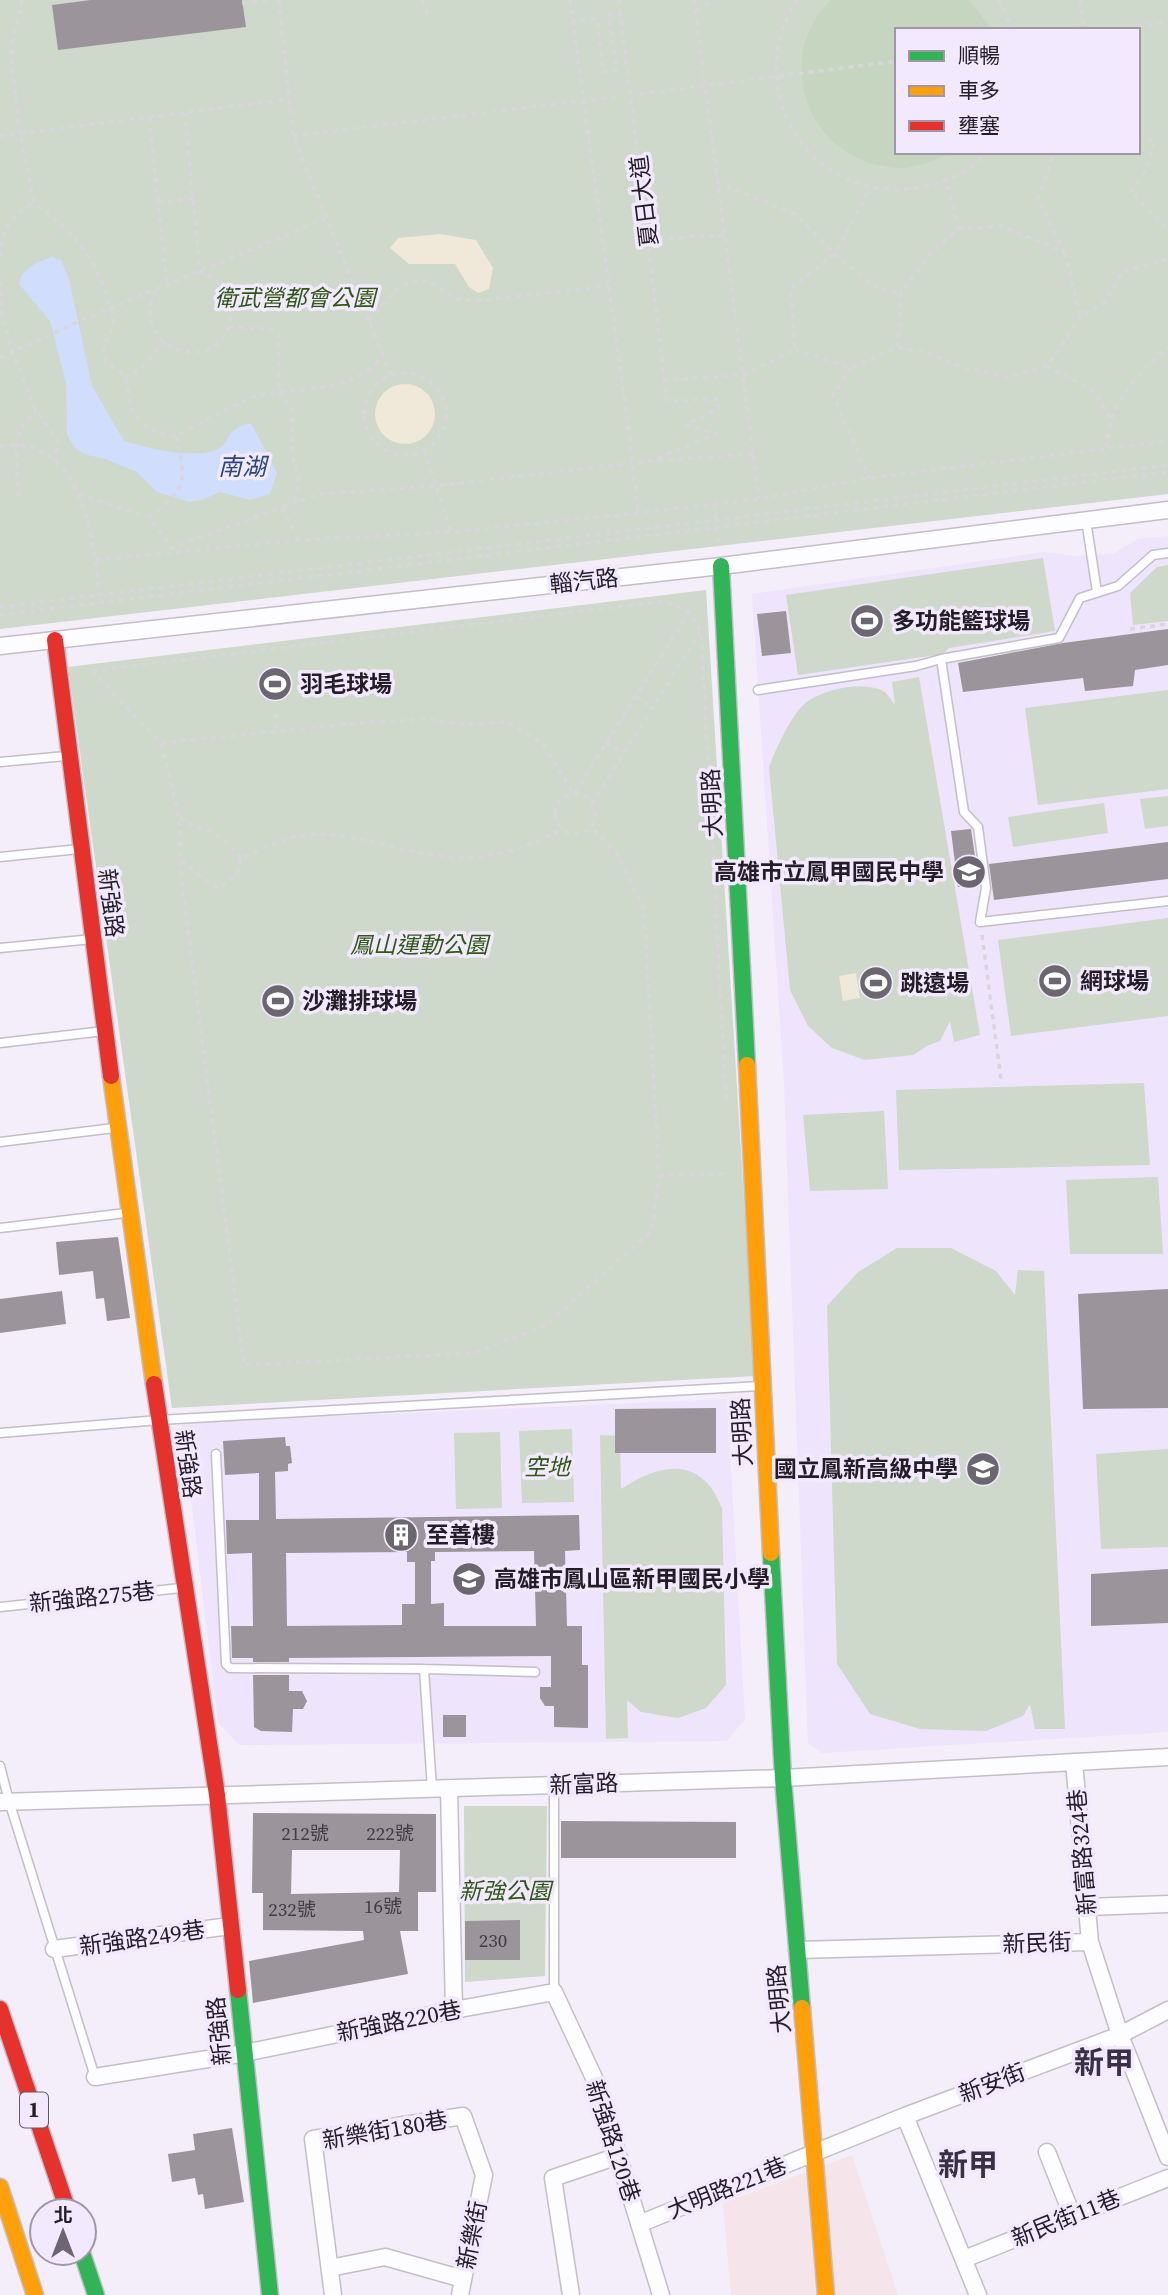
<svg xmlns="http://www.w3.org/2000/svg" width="1168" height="2295" viewBox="0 0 1168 2295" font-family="'Source Serif 4','Noto Sans TC',serif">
<rect width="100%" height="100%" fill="#f3eef9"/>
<path fill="#f5e4ea" d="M852,2155L898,2295H731L723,2203Z"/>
<path fill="#eee4fb" d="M1168,536V1732L822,1753L808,1743L784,1083L752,594L1044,552L1074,556L1113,554L1138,539Z
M727,1399L745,1719L727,1741L239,1745L218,1722L182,1423Z"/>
<path fill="#ced8cb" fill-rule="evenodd" d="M0,0H1168V494L0,629ZM897,30H1138V152H897Z
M1043,558L1055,631L949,648L943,654L798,675L786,595Z
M1168,565V621L1133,625L1130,593L1157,567Z
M706,590L755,1376L172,1408L68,667Z
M919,677L980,1035L954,1042L950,1021L940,1041L929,1045L913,1055L865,1060L832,1048L808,1026L790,990L769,767C776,749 792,712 808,701C826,689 860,681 881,690C887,692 891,700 895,705L892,682Z
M1168,690V789L1038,805L1025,708Z
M1168,796V826L1145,829L1140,799Z
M1104,803L1108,833L1013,847L1008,817Z
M1168,918V1016L1011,1036L998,940Z
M1144,1083L1150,1165L899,1170L896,1090Z
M884,1111L888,1189L810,1191L803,1115Z
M1158,1177L1163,1254H1070L1066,1180Z
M897,1248H951L996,1271L1015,1295L1018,1270L1044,1271L1065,1729H1035L1030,1704L1023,1716L986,1731L920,1729L870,1714L837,1664L827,1306L858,1272Z
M572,1429L574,1502L522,1503L519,1431Z
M500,1432L502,1508L456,1509L454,1433Z
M600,1435L620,1436L621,1489C647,1472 683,1456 708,1484C714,1490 718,1500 722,1508L726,1685L706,1708L678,1718L641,1712L627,1700L628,1738L606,1739Z
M1168,1449V1547L1101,1549L1096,1454Z
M464,1806H547L545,1976L465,1982Z"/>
<path fill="#c5d5bf" d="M831,0H969L988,24L990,30H897V152H951C935,161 919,167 900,168C893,168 886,166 879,165C828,155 793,102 803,51C807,32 816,14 831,0Z"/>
<path fill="#f0e8d9" d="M440,234L476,240L493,268L489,289L478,293L469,287L455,264H409L390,248L398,238Z
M375 414a30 30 0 1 1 60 0a30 30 0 1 1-60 0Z
M856,973L860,998L843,1001L839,976Z"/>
<path fill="#d0ddfc" d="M51,257L61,260L69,279L92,386L124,441C147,448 195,460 218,449C225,446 227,438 232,432C236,427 245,425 251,423L277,473L270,494L250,500L220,492L202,500L189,502L157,492L137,472L102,458L87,455L76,449L67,435L66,383L50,321L19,284C22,268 37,262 51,257Z"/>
<path fill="#9b949a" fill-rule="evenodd" d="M91,0H242L246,27L58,50L52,5Z
M786,611L791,653L762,656L757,614Z
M1168,629V665L1135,670L1133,686L1085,691L1083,678L963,692L958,663L1063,643Z
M971,829L979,884L958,887L951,831Z
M1168,842V879L994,900L989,864Z
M118,1237L130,1318L107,1321L104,1298L96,1299L93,1271L59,1275L56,1242Z
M1168,1289V1408L1083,1409L1078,1294Z
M62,1291L66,1324L0,1333V1299Z
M716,1408V1453H615V1409Z
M285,1437L286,1446H290L292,1463L288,1464V1471L275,1472L276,1519L579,1515L580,1550L565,1551L567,1626H582V1665H588V1728L554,1727V1706H545L540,1698V1687H551V1656L289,1658V1662H253V1658H232L231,1626H253L252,1553L227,1554L226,1520H259V1473L225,1475L223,1441ZM534,1551L536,1626H444V1603L431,1604V1561H435V1552ZM407,1552V1562H415V1604H402V1625L287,1626L286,1553Z
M1168,1569V1623L1091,1626V1574Z
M253,1675H289V1691H302L307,1701L303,1709H293L292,1732L261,1731L254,1727Z
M443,1715H466V1737H443Z
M253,1813L436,1814V1892H418V1931H400L408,1974L253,2003L249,1961L364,1940L363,1931L263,1930V1893H252ZM292,1850H400L399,1892L291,1894Z
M561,1821L736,1822V1858H561Z
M520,1920V1960H465V1921Z
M232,2128L244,2202L205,2209L203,2194L198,2195L195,2178L172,2182L168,2154L195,2150L193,2134Z"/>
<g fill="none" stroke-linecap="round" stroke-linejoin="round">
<g stroke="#c3bec8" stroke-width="11">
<path id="lane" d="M1086,520L1097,592
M941,659L964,812L978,827L986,888L980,922L1168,901
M758,690L916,666L941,659L1059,638L1080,598L1118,586L1153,555L1168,553
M0,762L66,756
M0,857L79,849
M0,948L93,939
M0,1043L104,1031
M0,1142L114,1128
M0,1228L126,1213
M0,1433L159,1420L760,1386
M216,1454L226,1664L230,1668L424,1669L535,1672
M0,1607L181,1588
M424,1669L432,1789
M0,1766L9,1801L95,2077
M554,1785V1992"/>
</g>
<g stroke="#c3bec8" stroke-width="19">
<path id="street" d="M0,646L721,566L1168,510
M1074,1762L1090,1942
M449,1789L454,2010
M0,1802L783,1778L1168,1757
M1087,1907L1168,1904
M54,1949L230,1926
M797,1950L1090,1942L1120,2035L1168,2157
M95,2077L245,2053L454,2010L554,1992L595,2080L661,2295
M905,2116L978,2295
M1047,2152L1072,2215
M639,2224L905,2116L1120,2035L1168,2010
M964,2259L1168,2178
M330,2268L385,2257L463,2279
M333,2295L313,2139L463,2116L484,2175L460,2295
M571,2295L553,2178L618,2156"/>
</g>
<g stroke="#c3bec8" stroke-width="19">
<path id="fast" d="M721,566L747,1065
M771,1553L783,1778L802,2008
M238,1990L270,2295
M82,2253L96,2295"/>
</g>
<g stroke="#c3bec8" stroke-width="19">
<path id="slow" d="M747,1065L771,1553
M111,1076L154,1384
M802,2008L826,2295
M0,2187L35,2295"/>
</g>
<g stroke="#c3bec8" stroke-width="19">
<path id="jam" d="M55,640L111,1076
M154,1384L217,1795L238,1990
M0,2009L68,2211"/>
</g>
<path stroke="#d8d6da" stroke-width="3.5" stroke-dasharray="5 5" stroke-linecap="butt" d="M22,0L12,46V65L20,133L34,203C70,229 91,250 106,294C108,302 112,311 113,319C114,333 101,343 104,355C106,366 120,369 125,378C128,383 128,393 129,399C133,421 154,435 176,436L249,398C286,387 327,394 362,374C370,370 377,362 384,356
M279,0L293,136L391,375
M422,0L428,14
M570,0L630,441L638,513
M619,0L667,401L718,399V409L686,425L716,434L655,459
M694,0L759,499
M798,0C787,13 779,37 777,54C769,144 846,207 932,185C950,180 974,168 986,152
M998,0L1003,6L1012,30
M1080,0L1084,30
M242,3L272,0
M696,11L715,0
M571,21L597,18L603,72L617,70L608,15H621
M1108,30L1168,22
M640,94L897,61
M149,118L167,285
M0,136L291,99
M293,136L621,96
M1138,143L1154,139L1148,167L1131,192L1168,229
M717,182L795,214L835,254L872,285L901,294
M158,202L194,199
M958,229L1002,226L1064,252L1038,199L1054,152
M649,239L724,235
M1064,252L1080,314
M0,257C5,226 6,220 33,203
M0,281L2,313L13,354L36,411L57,439L56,461
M156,291C149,305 148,319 156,333C162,343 172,349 183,351C233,363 252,291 200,272L185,113
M369,321L399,287L418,279L438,285L448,295L458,299L476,301L608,286
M229,327L273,329L279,334V393L292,407V455L299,478L294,503
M898,347L928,353L964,368L1008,377L1046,366L1058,351L1081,315L1104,303L1123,271L1168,259
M795,350L851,368L898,347L901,294L926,258L958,229L947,181
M0,358L82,320L327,218
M1046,366L1067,376L1096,393L1111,420
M851,368L833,395L869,478
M364 414a41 41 0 1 1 82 0a41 41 0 1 1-82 0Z
M125,378L142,367L164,342
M663,380L742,375L795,350L791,288L835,254L870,188
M0,446C9,446 18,444 27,446C88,461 95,551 100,602
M1107,448C1108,439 1109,429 1111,421C1119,392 1146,366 1168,347
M424,450L451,531
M79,494L149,517L171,548L319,494L435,486L650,461L753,454
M19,497C17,477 12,442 24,424C27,419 32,415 36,411
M714,504L716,520
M282,508L299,540
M149,517C187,488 187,482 176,436
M716,527L719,547
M96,560L299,540L451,532L638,513L759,499L869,478L1168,441
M0,607L1168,465
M0,615L1168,472
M1130,629L1168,624
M92,671L665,601L689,612L701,631L726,1101
M92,671L161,743L179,817
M636,697L653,708
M276,713L277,731
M161,743L371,722L427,719L466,725L506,722L543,744L574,794L689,612
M606,743L624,753
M555 814a20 20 0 1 1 40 0a20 20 0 1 1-40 0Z
M592,804L700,632
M241,858L226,841L209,830L195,827L179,817L182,884L244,1365L475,1353L546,1325L652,1231L659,1176L644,909L616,852L591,827
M182,860L203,879L219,888L236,876L241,858C260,850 287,836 307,835C340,832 375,842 407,850C466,864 508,858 561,830
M982,935L1001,1079
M659,1176L730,1173"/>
<use href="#lane" stroke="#fdfcfe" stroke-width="8"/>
<use href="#street" stroke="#fdfcfe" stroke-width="16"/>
<use href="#fast" stroke="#30b455" stroke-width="16"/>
<use href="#slow" stroke="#ff9f0a" stroke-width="16"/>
<use href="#jam" stroke="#e5322d" stroke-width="16"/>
</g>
<defs>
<g id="stadium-disc" transform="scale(1.75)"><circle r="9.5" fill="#6b6670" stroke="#f2e9fe"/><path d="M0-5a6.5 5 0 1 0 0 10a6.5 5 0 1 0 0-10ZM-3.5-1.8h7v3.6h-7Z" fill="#fff"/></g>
<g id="school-disc" transform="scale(1.75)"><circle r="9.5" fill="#6b6670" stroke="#f2e9fe"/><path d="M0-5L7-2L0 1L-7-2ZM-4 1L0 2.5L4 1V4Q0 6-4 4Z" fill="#fff"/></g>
<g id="building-disc" transform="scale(1.75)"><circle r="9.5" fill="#6b6670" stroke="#f2e9fe"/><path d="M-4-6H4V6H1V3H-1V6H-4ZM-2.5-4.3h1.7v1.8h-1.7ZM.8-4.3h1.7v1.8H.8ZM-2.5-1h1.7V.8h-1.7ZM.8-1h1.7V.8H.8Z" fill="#fff"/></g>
</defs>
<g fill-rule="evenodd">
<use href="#stadium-disc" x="867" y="621"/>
<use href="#stadium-disc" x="275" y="684"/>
<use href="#school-disc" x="969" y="872"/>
<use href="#stadium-disc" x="1055" y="981"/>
<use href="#stadium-disc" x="876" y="983"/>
<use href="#stadium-disc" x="278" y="1001"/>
<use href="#school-disc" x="983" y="1469"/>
<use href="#building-disc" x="401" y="1535"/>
<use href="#school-disc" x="469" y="1579"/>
</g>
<g text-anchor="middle" stroke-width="7" stroke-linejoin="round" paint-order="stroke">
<g font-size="19" fill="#403b44">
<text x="305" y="1840">212號</text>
<text x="390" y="1840">222號</text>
<text x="383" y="1913">16號</text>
<text x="292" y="1916">232號</text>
<text x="493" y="1947">230</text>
</g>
<rect fill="#f2e9fe" stroke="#605a68" stroke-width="2" x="20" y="2092.5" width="28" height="35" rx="5"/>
<g font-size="21" font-weight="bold" fill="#221d27">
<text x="34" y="2117">1</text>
</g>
<g font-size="23" fill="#221d27" stroke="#f2e9fe">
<text transform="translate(644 201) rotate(-97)" y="8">夏日大道</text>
<text transform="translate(584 581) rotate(-6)" y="8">輜汽路</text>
<text transform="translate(712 803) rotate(-93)" y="8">大明路</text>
<text transform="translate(111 903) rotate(83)" y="8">新強路</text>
<text transform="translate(742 1432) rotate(-93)" y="8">大明路</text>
<text transform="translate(188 1464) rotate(82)" y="8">新強路</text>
<text transform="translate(92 1597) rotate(-6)" y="8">新強路275巷</text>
<text transform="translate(584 1784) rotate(-2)" y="8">新富路</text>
<text transform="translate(1082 1852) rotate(-95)" y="8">新富路324巷</text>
<text transform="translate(142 1938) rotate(-8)" y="8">新強路249巷</text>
<text transform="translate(1037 1943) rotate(-2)" y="8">新民街</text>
<text transform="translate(779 1999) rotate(-95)" y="8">大明路</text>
<text transform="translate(399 2021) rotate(-11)" y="8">新強路220巷</text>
<text transform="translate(219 2031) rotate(-96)" y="8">新強路</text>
<text transform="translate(992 2083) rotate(-21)" y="8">新安街</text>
<text transform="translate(385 2130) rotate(-10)" y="8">新樂街180巷</text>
<text transform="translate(613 2141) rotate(72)" y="8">新強路120巷</text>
<text transform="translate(727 2188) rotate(-22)" y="8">大明路221巷</text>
<text transform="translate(1066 2218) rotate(-22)" y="8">新民街11巷</text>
<text transform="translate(472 2235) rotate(-79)" y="8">新樂街</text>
</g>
<g font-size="23" font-style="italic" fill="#305815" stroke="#f2e9fe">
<text x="295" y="306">衛武營都會公園</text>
<text x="419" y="953">鳳山運動公園</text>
<text x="547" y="1475">空地</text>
<text x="505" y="1899">新強公園</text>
</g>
<g font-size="23" font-weight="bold" fill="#221d27" stroke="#f2e9fe" text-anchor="start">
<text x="892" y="629">多功能籃球場</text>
<text x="300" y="692">羽毛球場</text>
<text x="944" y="880" text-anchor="end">高雄市立鳳甲國民中學</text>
<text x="1080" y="989">網球場</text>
<text x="900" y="991">跳遠場</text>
<text x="302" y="1009">沙灘排球場</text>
<text x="958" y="1477" text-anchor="end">國立鳳新高級中學</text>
<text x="426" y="1543">至善樓</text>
<text x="494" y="1587">高雄市鳳山區新甲國民小學</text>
</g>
<g font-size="24" font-style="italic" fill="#284681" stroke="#f2e9fe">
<text x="242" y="475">南湖</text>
</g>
<g font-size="30" font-weight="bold" fill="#393044" stroke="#f2e9fe">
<text x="1104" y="2073">新甲</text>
<text x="968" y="2175">新甲</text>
</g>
</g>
<rect x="895" y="28" width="245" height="126" fill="#f2e9fe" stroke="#9f97a8" stroke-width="2"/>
<rect x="909" y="51" width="35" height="10" fill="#30b455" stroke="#9f97a8" stroke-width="2"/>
<text x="958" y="63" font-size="21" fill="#221d27">順暢</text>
<rect x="909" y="86" width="35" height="10" fill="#ff9f0a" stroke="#9f97a8" stroke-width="2"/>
<text x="958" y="98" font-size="21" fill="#221d27">車多</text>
<rect x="909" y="121" width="35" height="10" fill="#e5322d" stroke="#9f97a8" stroke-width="2"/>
<text x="958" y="133" font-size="21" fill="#221d27">壅塞</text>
<g transform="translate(63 2232)"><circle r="33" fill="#f2e9fe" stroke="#9f97a8" stroke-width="2"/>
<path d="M0-5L12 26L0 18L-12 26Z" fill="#6b6670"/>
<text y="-10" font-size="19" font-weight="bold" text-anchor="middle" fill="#221d27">北</text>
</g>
</svg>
